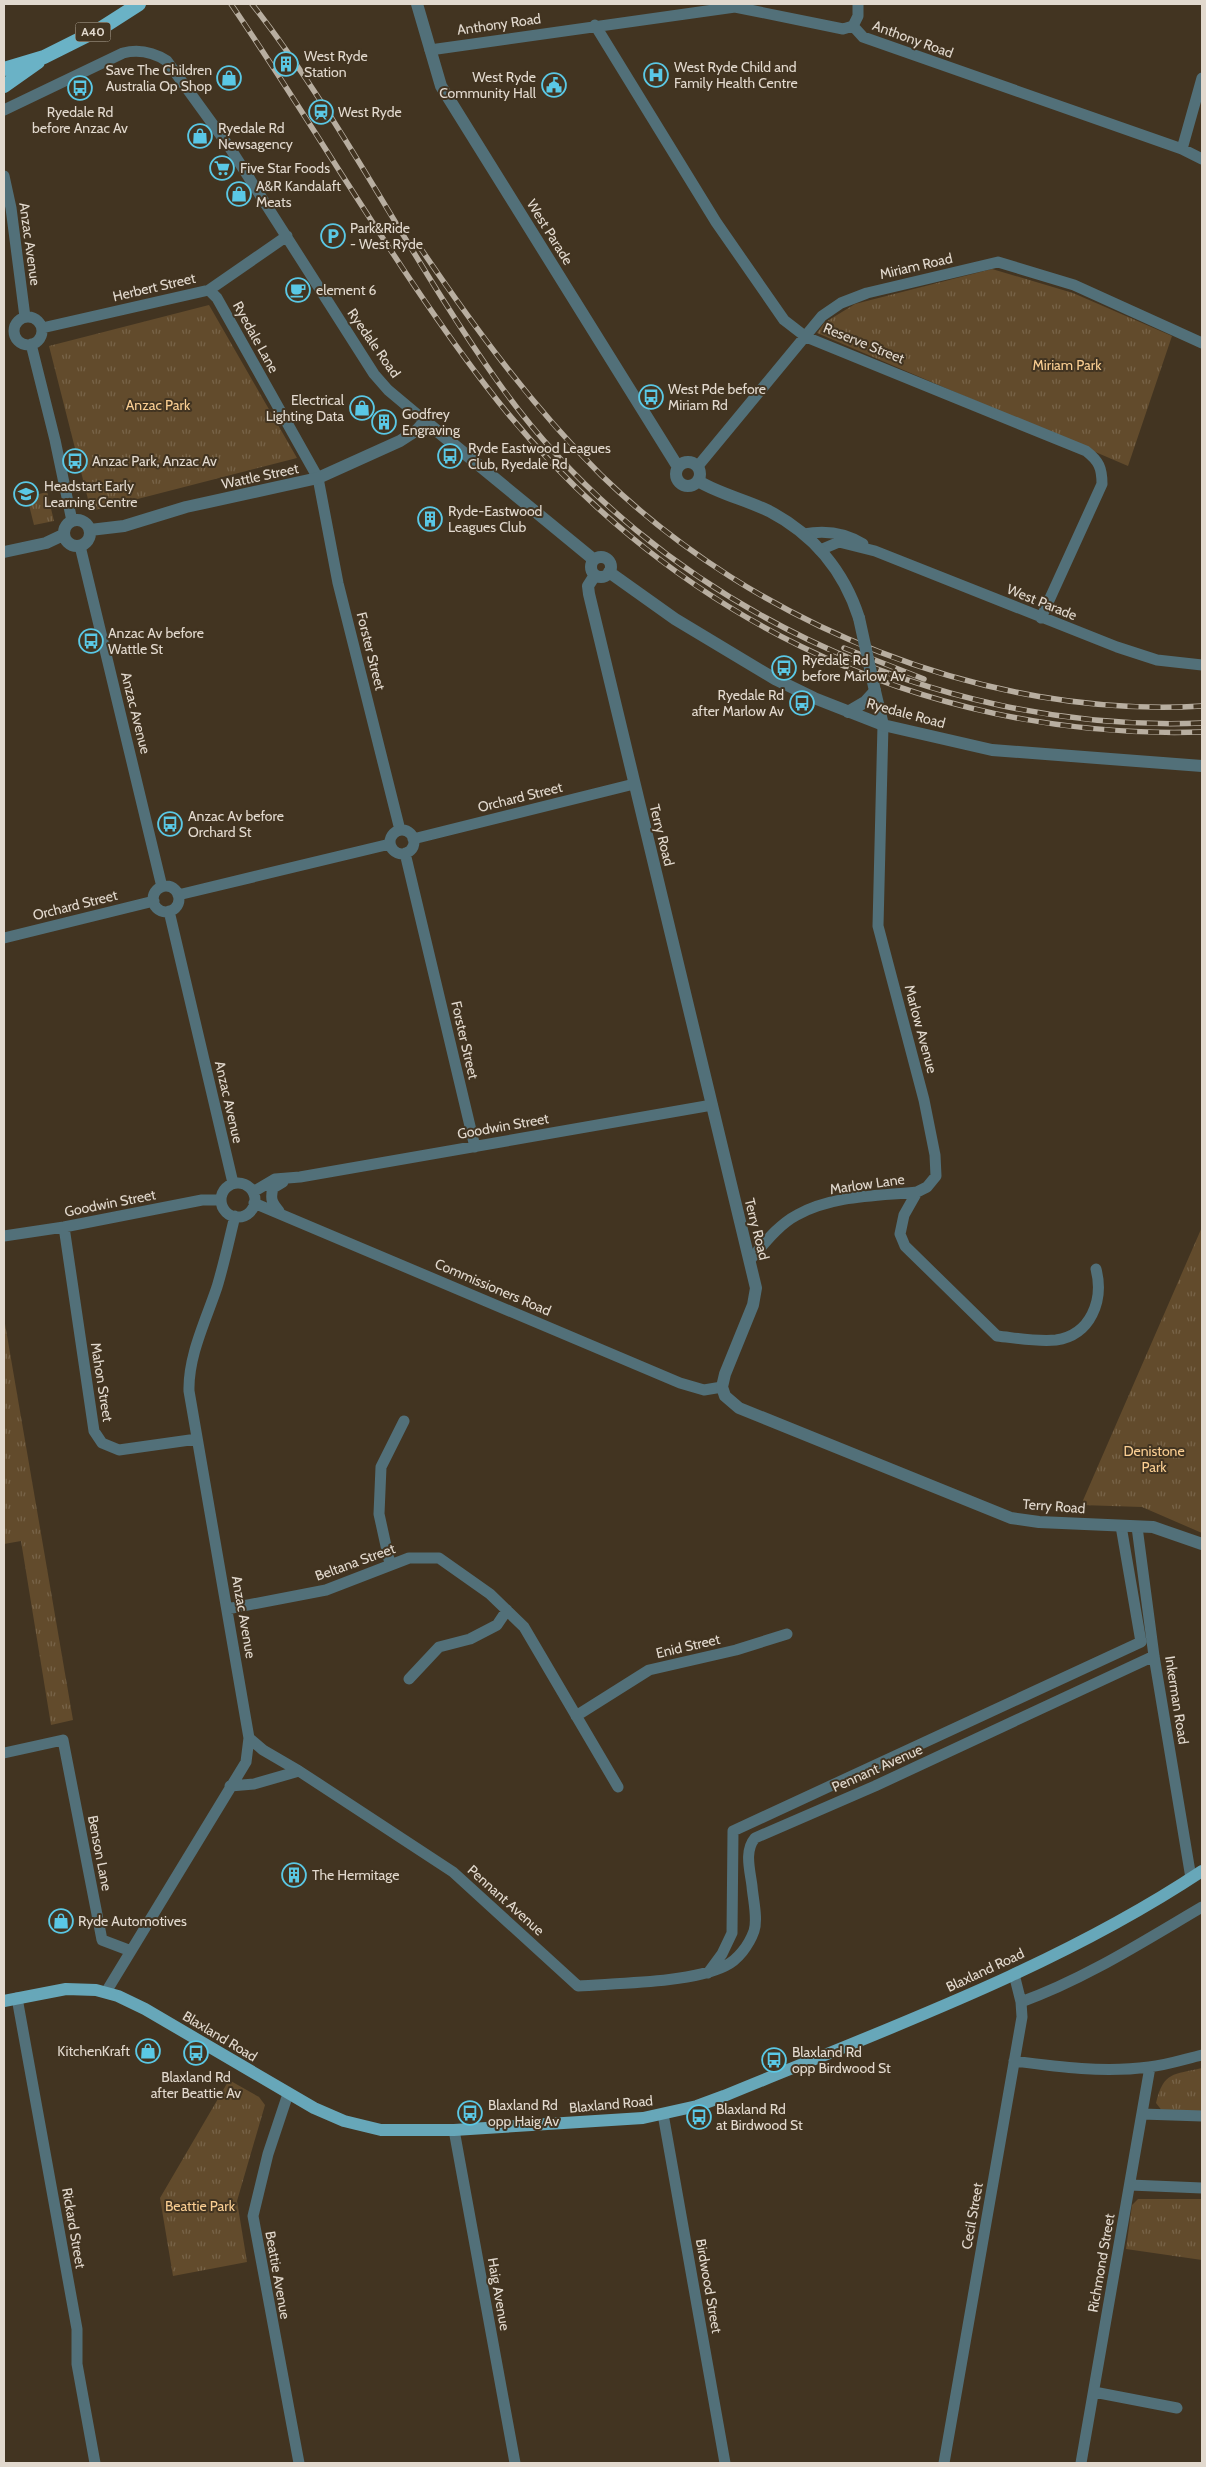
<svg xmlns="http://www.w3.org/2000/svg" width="1206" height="2467" viewBox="0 0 1206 2467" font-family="Cabin,sans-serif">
<defs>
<pattern id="park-tufts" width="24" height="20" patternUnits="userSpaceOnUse" patternTransform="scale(1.25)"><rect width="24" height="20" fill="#624b2c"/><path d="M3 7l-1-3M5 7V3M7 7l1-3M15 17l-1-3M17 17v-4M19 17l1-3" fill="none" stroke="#786449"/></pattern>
</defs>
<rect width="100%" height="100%" fill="#423421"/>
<path fill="url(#park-tufts)" d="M992,269L1073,293L1172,336L1128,466L817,333L824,323L855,304Z
M209,305L297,458L91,511L49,346Z
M47,492L54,521L34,525L27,497Z
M1202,1227V1533L1142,1507L1081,1505Z
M4,1318L73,1720L51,1725L21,1541L4,1544Z
M1202,2068V2112H1163L1156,2103C1164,2071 1173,2075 1202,2068Z
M229,2080L259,2097L265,2105L237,2201L247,2262L173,2276L160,2198Z
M1138,2199H1202V2260L1126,2249L1132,2205Z"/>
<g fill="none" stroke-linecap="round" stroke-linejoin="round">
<path stroke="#527079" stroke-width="11" d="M595,25L716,222L784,320L806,337L1086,451C1099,461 1102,468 1102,484L1041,618
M853,26L863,37L1182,149L1202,159
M853,26L858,16V4
M430,50L735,7L843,29L853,26
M4,110L123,53C139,49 153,52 167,61L230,148L374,374L388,390L425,421
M1182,149L1202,78
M4,176L11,208L25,317
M209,290L217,298L318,478L338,583L400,830
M14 331a14 14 0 1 1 28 0a14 14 0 1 1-28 0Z
M42,328L209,290L287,236
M31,344L55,440L72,521
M698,466L822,316L841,303L867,293L998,262L1074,285L1202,343
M804,534C825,530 844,532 863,544
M80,546L162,887
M820,550L839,542L875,551L1117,647L1157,660L1202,665
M883,725L878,926L924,1100L935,1155L936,1176L927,1187L917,1192L904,1215L900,1234L905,1246L997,1336C1016,1338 1037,1342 1056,1340C1091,1335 1104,1300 1096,1269
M390 842a12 12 0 1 1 24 0a12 12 0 1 1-24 0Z
M413,839L634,784
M405,853L475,1147
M153 899a13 13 0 1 1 26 0a13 13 0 1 1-26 0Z
M178,895L390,844
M169,911L233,1183
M4,938L154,901
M221 1200a17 17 0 1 1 34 0a17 17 0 1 1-34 0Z
M253,1192L275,1179L300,1177L712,1105
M254,1203L680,1383L704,1390L722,1387
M279,1211C272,1203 270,1199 273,1188L283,1182
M64,1227L94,1431L102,1443L119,1450L197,1439
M4,1236L64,1227L202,1200H221
M750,1260C764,1244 778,1225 797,1215C833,1195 878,1196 917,1192
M1137,1527L1154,1656L1191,1878
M390,1564L379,1514L381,1467L404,1421
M227,1609L326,1590L409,1558H439L490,1594L524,1627L618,1787
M409,1679L439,1647L470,1639L497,1625L507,1610
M576,1716L649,1670L736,1650L787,1634
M249,1738L263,1750L299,1771
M4,1753L63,1740L102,1940L131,1951
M230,1786L254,1784L299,1771L453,1872L578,1986C618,1983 690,1983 725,1966C738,1960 749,1945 754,1931C758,1919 753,1899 752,1886C750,1870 744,1851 755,1838L875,1786L1154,1656
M708,1973L722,1954L732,1933L733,1831L1141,1642L1121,1526
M106,1992L246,1762L249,1738L189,1391C188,1356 206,1320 217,1287C224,1264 229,1240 235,1216
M17,1998L77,2329V2364L95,2463
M1021,2002C1085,1979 1144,1941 1202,1907
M1014,2061C1059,2067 1104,2073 1149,2067C1167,2065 1185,2059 1202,2055
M288,2094L268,2154L253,2216L299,2463
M663,2114L725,2463
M1142,2114L1202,2116
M454,2130L515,2463
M1130,2185L1202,2188
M1094,2392L1177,2408
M944,2463L1022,2017L1021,2002L1014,1974
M1081,2463L1150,2067"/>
<path stroke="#527079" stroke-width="12" d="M417,4L441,86L678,467
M676 474a12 12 0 1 1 24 0a12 12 0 1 1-24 0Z
M698,481C720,494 746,500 769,511C813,534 844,571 859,618
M64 533a13 13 0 1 1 26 0a13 13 0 1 1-26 0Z
M90,530L124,526L186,507L318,478L400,441L417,430L425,421L593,559
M4,552L46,543L63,535
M591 567a10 10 0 1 1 20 0a10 10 0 1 1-20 0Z
M609,572L675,619L775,679L814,698L883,725L992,750L1202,766
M595,575L588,586L589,594L756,1288L753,1305L725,1374L722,1387L725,1396L739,1408L1011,1518L1039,1522L1153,1527L1202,1544
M875,691L883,725
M848,712L865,702L875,691"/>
<path stroke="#67a7b9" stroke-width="12" d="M4,2001L66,1989L96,1990L118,1996L145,2009L314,2108L344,2121L381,2130H454L643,2118L697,2106L724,2096C886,2029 1056,1968 1202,1871"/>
<path stroke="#6ab2c6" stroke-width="14" d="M4,69L44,57L100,29L139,4
M4,86L38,62"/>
<g stroke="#b8aea0" stroke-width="5.5">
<path id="rail" d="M231,4C317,130 393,264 486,386C658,611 917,741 1202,732
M252,4C345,123 410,259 498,382C654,603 934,734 1202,723
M419,246C474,327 532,406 601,475C755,625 987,719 1202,706
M844,648L924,679"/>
</g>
<use href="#rail" stroke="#423421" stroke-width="4" stroke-dasharray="11" stroke-linecap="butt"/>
<path stroke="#527079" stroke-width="12" d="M859,618L875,691"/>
</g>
<defs>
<g id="building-ring" transform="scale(1.25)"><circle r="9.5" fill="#423421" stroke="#5ac8e5" stroke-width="1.5"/><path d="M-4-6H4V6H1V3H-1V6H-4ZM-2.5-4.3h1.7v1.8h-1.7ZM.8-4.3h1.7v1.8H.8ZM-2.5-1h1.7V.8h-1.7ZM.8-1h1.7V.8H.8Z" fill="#5ac8e5"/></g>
<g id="hospital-ring" transform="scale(1.25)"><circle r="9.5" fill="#423421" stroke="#5ac8e5" stroke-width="1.5"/><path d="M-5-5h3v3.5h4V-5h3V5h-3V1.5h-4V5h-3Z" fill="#5ac8e5"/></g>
<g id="shop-ring" transform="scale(1.25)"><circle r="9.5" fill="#423421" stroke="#5ac8e5" stroke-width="1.5"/><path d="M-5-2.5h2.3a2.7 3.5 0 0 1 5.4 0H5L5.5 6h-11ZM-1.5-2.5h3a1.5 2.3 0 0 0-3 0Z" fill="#5ac8e5"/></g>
<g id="civic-ring" transform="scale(1.25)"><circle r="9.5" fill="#423421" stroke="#5ac8e5" stroke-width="1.5"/><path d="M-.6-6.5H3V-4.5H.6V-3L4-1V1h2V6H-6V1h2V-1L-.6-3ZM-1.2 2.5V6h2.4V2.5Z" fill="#5ac8e5"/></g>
<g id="bus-ring" transform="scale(1.25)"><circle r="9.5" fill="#423421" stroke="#5ac8e5" stroke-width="1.5"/><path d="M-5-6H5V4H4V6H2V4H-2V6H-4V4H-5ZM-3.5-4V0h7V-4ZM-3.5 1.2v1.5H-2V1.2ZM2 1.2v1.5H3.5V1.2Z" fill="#5ac8e5"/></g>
<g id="station-ring" transform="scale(1.25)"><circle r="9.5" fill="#423421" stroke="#5ac8e5" stroke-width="1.5"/><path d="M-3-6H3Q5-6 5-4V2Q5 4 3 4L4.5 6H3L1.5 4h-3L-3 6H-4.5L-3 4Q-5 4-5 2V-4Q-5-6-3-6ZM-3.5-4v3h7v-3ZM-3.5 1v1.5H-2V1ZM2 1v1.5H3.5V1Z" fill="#5ac8e5"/></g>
<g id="supermarket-ring" transform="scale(1.25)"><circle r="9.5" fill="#423421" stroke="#5ac8e5" stroke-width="1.5"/><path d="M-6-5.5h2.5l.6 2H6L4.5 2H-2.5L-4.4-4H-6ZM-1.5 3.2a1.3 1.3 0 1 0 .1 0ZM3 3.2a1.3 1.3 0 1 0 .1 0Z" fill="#5ac8e5"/></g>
<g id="parking-ring" transform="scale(1.25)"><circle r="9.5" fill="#423421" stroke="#5ac8e5" stroke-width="1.5"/><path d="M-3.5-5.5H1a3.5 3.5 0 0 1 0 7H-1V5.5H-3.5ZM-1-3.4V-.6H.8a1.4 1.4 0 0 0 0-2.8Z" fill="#5ac8e5"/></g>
<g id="cafe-ring" transform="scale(1.25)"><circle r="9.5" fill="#423421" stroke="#5ac8e5" stroke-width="1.5"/><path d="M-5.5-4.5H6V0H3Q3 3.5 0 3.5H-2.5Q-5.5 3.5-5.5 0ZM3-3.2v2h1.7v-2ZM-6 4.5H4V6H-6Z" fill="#5ac8e5"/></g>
<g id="school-ring" transform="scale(1.25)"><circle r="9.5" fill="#423421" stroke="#5ac8e5" stroke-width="1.5"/><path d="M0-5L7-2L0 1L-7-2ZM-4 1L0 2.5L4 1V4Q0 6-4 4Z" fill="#5ac8e5"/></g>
</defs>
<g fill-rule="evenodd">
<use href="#building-ring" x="286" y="64"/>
<use href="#hospital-ring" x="656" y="75"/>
<use href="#shop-ring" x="229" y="78"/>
<use href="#civic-ring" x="554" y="85"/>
<use href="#bus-ring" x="80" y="88"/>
<use href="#station-ring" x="321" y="112"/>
<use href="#shop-ring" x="200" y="136"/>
<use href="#supermarket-ring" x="222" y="168"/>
<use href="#shop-ring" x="239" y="194"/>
<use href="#parking-ring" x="333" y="236"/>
<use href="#cafe-ring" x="298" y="290"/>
<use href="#bus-ring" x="651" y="397"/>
<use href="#shop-ring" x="362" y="408"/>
<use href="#building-ring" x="384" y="422"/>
<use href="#bus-ring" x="450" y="456"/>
<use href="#bus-ring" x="75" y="461"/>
<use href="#school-ring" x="26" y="494"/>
<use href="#building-ring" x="430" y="519"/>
<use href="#bus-ring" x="91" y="641"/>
<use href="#bus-ring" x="784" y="668"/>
<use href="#bus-ring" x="802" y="703"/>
<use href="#bus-ring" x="170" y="824"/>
<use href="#building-ring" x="294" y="1875"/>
<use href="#shop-ring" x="61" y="1921"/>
<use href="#shop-ring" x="148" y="2051"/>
<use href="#bus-ring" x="196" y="2053"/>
<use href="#bus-ring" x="774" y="2060"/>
<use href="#bus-ring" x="470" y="2113"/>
<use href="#bus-ring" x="699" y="2117"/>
</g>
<g text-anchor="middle" stroke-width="4" stroke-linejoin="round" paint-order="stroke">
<rect fill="#423421" stroke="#b2a89a" stroke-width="1" x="75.5" y="22.5" width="35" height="19" rx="4"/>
<g font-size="12" font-weight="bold" fill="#e2d9ce">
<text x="93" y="36">A40</text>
</g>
<g font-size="14" fill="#e2d9ce" stroke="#423421">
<text transform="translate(499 24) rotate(-8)" y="5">Anthony Road</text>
<text transform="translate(913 39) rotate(20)" y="5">Anthony Road</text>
<text transform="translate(550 232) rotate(58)" y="5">West Parade</text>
<text transform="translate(30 244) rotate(82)" y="5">Anzac Avenue</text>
<text transform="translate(916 266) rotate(-13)" y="5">Miriam Road</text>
<text transform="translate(154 287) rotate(-13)" y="5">Herbert Street</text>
<text transform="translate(256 337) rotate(61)" y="5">Ryedale Lane</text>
<text transform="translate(374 343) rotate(55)" y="5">Ryedale Road</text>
<text transform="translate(864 343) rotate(22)" y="5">Reserve Street</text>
<text transform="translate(260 476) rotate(-12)" y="5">Wattle Street</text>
<text transform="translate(1042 602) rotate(22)" y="5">West Parade</text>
<text transform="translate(371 651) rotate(76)" y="5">Forster Street</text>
<text transform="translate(136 713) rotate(76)" y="5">Anzac Avenue</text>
<text transform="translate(906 713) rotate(15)" y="5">Ryedale Road</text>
<text transform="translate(520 797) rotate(-14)" y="5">Orchard Street</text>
<text transform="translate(662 835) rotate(76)" y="5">Terry Road</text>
<text transform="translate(75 905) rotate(-14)" y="5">Orchard Street</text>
<text transform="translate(921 1029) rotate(75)" y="5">Marlow Avenue</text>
<text transform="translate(465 1040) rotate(77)" y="5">Forster Street</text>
<text transform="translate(229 1102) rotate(77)" y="5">Anzac Avenue</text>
<text transform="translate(503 1126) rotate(-10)" y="5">Goodwin Street</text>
<text transform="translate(867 1184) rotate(-8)" y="5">Marlow Lane</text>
<text transform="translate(110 1203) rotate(-11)" y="5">Goodwin Street</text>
<text transform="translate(757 1229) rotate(76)" y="5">Terry Road</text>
<text transform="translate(493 1287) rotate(23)" y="5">Commissioners Road</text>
<text transform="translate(102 1382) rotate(81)" y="5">Mahon Street</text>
<text transform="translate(1054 1506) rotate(4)" y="5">Terry Road</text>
<text transform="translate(355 1562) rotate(-20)" y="5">Beltana Street</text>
<text transform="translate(244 1617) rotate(80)" y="5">Anzac Avenue</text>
<text transform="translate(688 1646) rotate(-13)" y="5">Enid Street</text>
<text transform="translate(1177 1700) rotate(81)" y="5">Inkerman Road</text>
<text transform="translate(877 1768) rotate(-24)" y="5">Pennant Avenue</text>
<text transform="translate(100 1853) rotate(79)" y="5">Benson Lane</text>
<text transform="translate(506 1900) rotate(42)" y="5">Pennant Avenue</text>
<text transform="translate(985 1970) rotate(-25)" y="5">Blaxland Road</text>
<text transform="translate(220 2036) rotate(31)" y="5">Blaxland Road</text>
<text transform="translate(611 2104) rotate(-5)" y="5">Blaxland Road</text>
<text transform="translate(972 2216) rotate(-80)" y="5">Cecil Street</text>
<text transform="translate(74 2228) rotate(80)" y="5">Rickard Street</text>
<text transform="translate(1101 2263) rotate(-80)" y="5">Richmond Street</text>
<text transform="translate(278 2275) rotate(80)" y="5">Beattie Avenue</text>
<text transform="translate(709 2286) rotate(80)" y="5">Birdwood Street</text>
<text transform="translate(499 2294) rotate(80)" y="5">Haig Avenue</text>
</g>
<g font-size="14" fill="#e2d9ce" stroke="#423421" text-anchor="start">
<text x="304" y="61">West Ryde<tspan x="304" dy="16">Station</tspan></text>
<text x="674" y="72">West Ryde Child and<tspan x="674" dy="16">Family Health Centre</tspan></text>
<text x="212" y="75" text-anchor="end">Save The Children<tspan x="212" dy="16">Australia Op Shop</tspan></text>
<text x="536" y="82" text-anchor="end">West Ryde<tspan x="536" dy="16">Community Hall</tspan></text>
<text x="80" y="117" text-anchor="middle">Ryedale Rd<tspan x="80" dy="16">before Anzac Av</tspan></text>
<text x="338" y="117">West Ryde</text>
<text x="218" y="133">Ryedale Rd<tspan x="218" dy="16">Newsagency</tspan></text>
<text x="240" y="173">Five Star Foods</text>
<text x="256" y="191">A&amp;R Kandalaft<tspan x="256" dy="16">Meats</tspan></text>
<text x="350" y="233">Park&amp;Ride<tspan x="350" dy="16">- West Ryde</tspan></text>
<text x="316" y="295">element 6</text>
<text x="668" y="394">West Pde before<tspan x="668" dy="16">Miriam Rd</tspan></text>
<text x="344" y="405" text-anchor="end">Electrical<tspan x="344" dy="16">Lighting Data</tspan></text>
<text x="402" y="419">Godfrey<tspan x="402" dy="16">Engraving</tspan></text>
<text x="468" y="453">Ryde Eastwood Leagues<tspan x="468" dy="16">Club, Ryedale Rd</tspan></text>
<text x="92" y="466">Anzac Park, Anzac Av</text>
<text x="44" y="491">Headstart Early<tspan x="44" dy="16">Learning Centre</tspan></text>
<text x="448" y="516">Ryde-Eastwood<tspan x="448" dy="16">Leagues Club</tspan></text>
<text x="108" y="638">Anzac Av before<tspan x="108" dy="16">Wattle St</tspan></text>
<text x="802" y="665">Ryedale Rd<tspan x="802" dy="16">before Marlow Av</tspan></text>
<text x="784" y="700" text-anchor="end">Ryedale Rd<tspan x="784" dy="16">after Marlow Av</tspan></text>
<text x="188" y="821">Anzac Av before<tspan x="188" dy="16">Orchard St</tspan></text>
<text x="312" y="1880">The Hermitage</text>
<text x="78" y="1926">Ryde Automotives</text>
<text x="130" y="2056" text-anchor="end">KitchenKraft</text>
<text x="792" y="2057">Blaxland Rd<tspan x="792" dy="16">opp Birdwood St</tspan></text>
<text x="196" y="2082" text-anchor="middle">Blaxland Rd<tspan x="196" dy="16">after Beattie Av</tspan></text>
<text x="488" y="2110">Blaxland Rd<tspan x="488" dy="16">opp Haig Av</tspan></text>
<text x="716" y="2114">Blaxland Rd<tspan x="716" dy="16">at Birdwood St</tspan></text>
</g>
<g font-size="14" fill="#face92" stroke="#423421">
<text x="1067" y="370">Miriam Park</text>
<text x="158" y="410">Anzac Park</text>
<text x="1154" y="1456">Denistone<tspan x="1154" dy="16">Park</tspan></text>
<text x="200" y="2211">Beattie Park</text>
</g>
</g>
<rect width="1206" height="2467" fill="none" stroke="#e2d9ce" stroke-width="10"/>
</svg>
